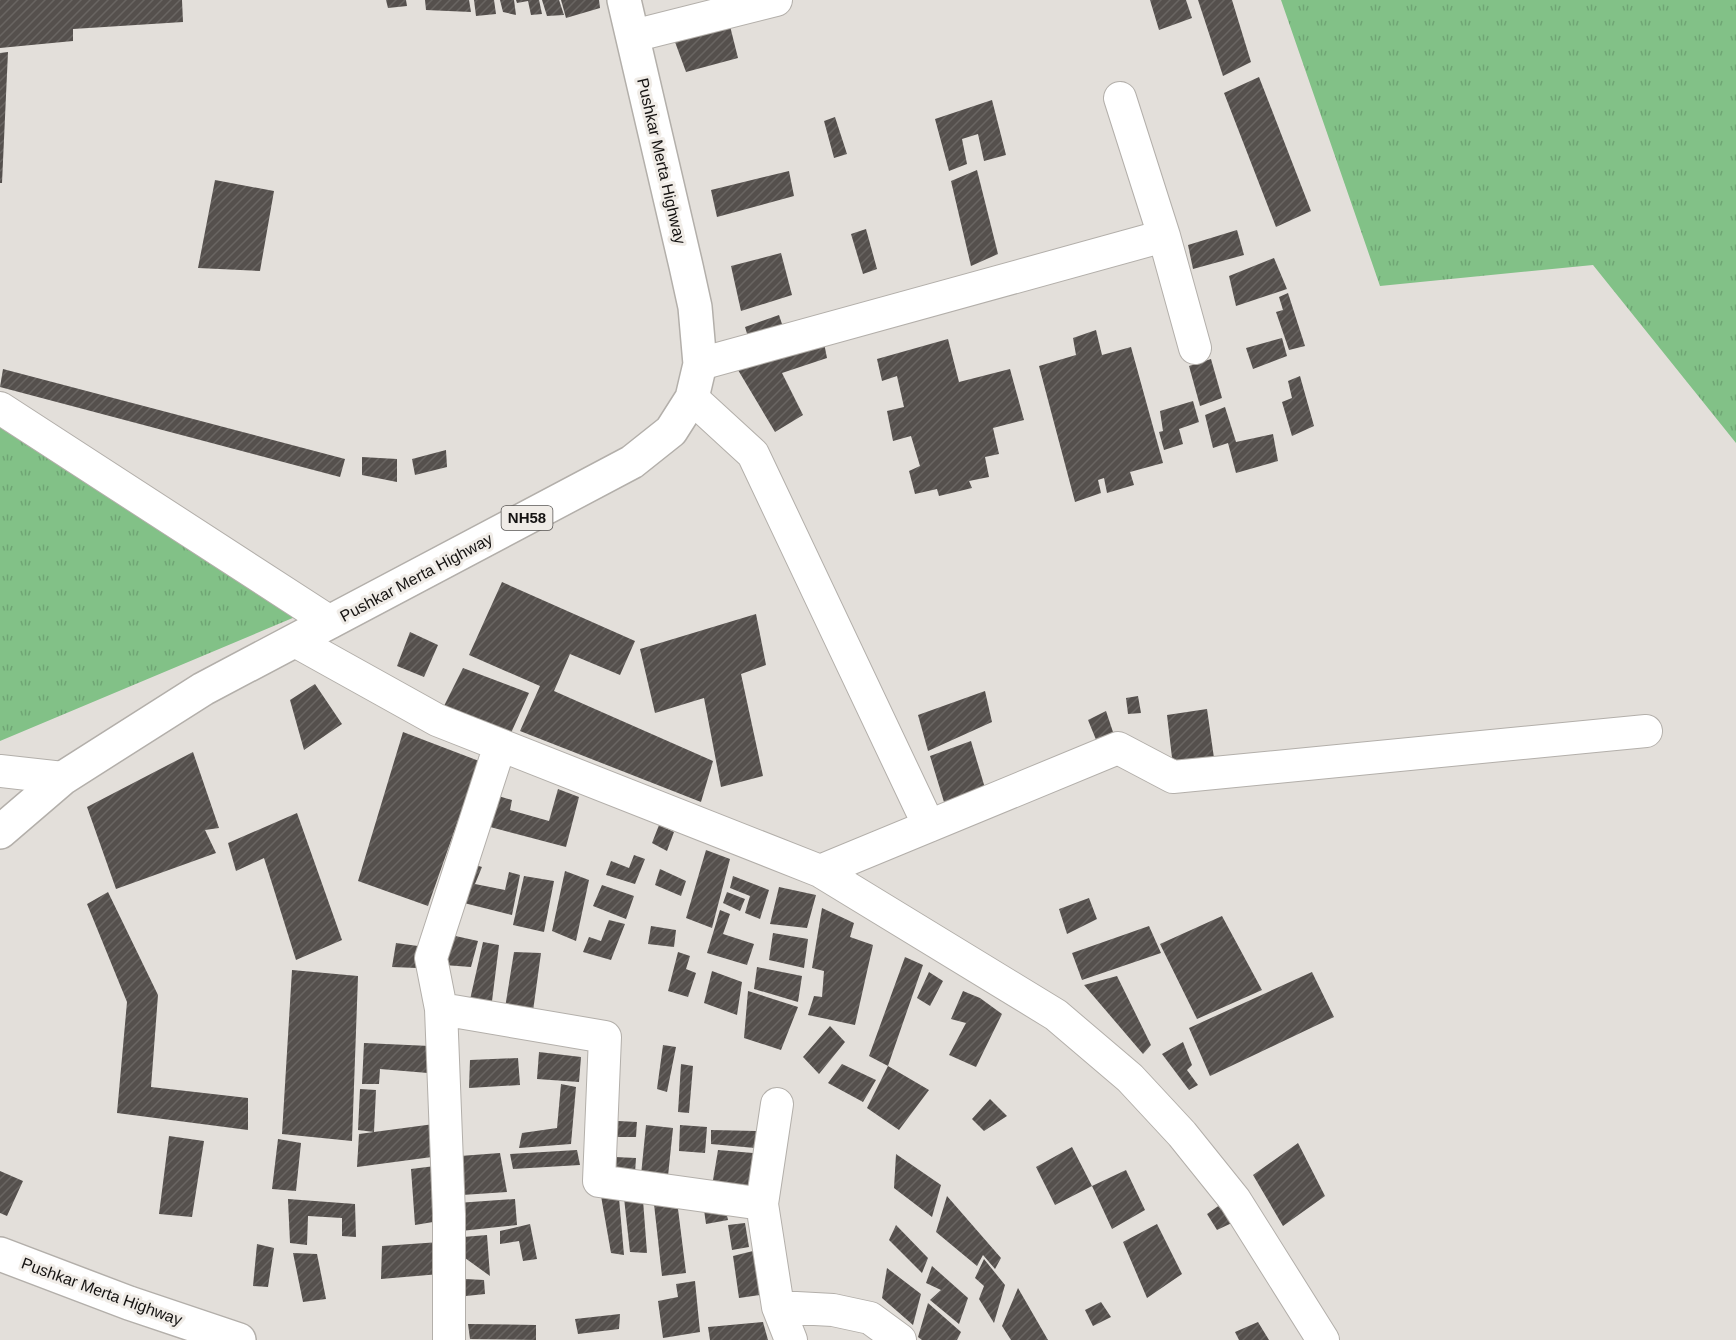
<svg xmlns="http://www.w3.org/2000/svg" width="1736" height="1340" viewBox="0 0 1736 1340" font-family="Arial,sans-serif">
<defs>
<pattern id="grass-tufts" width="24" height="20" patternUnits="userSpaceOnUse" patternTransform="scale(1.5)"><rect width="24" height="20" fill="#82c187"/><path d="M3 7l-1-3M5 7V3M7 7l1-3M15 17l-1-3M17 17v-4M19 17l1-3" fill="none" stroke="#6fa574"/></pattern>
<pattern id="building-hatch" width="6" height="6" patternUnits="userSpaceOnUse" patternTransform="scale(1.5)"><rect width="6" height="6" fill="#55504d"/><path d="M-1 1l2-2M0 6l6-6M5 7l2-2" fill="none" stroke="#696562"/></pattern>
</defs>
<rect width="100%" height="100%" fill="#e3dfda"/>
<path fill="url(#grass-tufts)" d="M1281,0H1736V443L1593,265L1380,286Z
M0,408L295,617L0,741Z"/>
<path fill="url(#building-hatch)" d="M0,0H182L183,22L73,29V41L0,48Z
M386,0H406L407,6L388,8Z
M425,0H469L471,12L426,10Z
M474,0H494L496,14L476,16Z
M500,0H514L516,15L503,12Z
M516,0H539L542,14L531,15L528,1L517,3Z
M542,0H559L564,15L547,16Z
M561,0H599L600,8L566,18Z
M1150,0H1186L1192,18L1159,30Z
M1198,0H1232L1251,62L1223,76Z
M730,26L738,58L686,72L675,42Z
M8,52L2,183H0V53Z
M1259,77L1311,211L1276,227L1224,93Z
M992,100L1006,155L984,161L978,134L962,139L967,164L949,171L935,119Z
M835,117L847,154L834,158L824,121Z
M977,170L998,254L971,266L951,181Z
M789,171L794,196L717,217L711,190Z
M215,180L274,191L260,271L198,268Z
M866,229L877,269L863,274L851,234Z
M1237,230L1244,255L1193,269L1188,245Z
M781,253L792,295L741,311L731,266Z
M1274,258L1287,289L1236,306L1229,276Z
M1288,293L1305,346L1289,350L1276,312L1283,310L1279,297Z
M779,315L784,330L749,340L745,327Z
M1096,330L1102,355L1131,347L1163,463L1130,472L1134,485L1107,493L1104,478L1098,480L1101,493L1075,502L1039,366L1076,355L1073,338Z
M1282,338L1287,356L1253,369L1246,348Z
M948,339L959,382L1010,369L1024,420L993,428L999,454L985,457L989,477L969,481L972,488L939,496L937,489L915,494L909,471L920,466L911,436L893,441L887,411L904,407L897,376L882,381L877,359Z
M824,343L827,358L782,373L803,415L775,432L735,365Z
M1211,359L1222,398L1200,406L1189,366Z
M3,369L345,459L340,477L0,387Z
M1300,376L1314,426L1292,436L1282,402L1292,398L1288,381Z
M1193,401L1199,422L1179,429L1183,444L1164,450L1159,432L1163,431L1160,411Z
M1225,407L1236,442L1273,434L1278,461L1236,473L1228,443L1213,448L1205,415Z
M446,450L447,467L415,475L412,459Z
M362,457L397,459V482L362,475Z
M502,582L635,641L620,675L570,654L554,691L713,761L701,802L520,731L540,686L469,655Z
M756,614L766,665L741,674L763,776L721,787L704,698L655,713L640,649Z
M410,632L438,645L424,677L397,666Z
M463,668L529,693L511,733L444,706Z
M315,684L342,724L304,750L290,700Z
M985,691L992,722L928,751L918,715Z
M1138,696L1141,713L1128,714L1126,698Z
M1207,709L1214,758L1173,766L1167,715Z
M1106,711L1115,738L1099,747L1088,720Z
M403,732L479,761L428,906L358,881Z
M971,741L985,788L944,802L930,756Z
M193,752L219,828L205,830L216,853L116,889L87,807Z
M558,789L579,797L566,847L475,823L485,792L512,800L510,810L549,821Z
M297,813L342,940L296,960L264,858L236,871L228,843Z
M659,825L674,832L667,851L652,843Z
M706,850L730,859L712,928L686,918Z
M634,855L645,859L635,884L606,875L611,861L629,868Z
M469,863L482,867L475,884L505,890L509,872L520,875L512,915L456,901Z
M660,869L686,881L681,896L655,885Z
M565,871L589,880L576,941L552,931Z
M524,876L554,881L544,932L513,925Z
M733,876L769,890L760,919L745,913L750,896L730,888Z
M602,885L634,896L626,919L593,906Z
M779,887L816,895L807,928L770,924Z
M108,892L158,995L151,1087L248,1098V1130L117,1113L127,1002L87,904Z
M727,892L745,899L740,911L723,903Z
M1089,898L1097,919L1067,934L1059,909Z
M822,908L854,923L850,937L873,945L855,1025L808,1015L814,996L822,997L824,971L812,968Z
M720,910L730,914L723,934L754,944L747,965L707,953Z
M1222,916L1262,990L1197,1019L1160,944Z
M609,920L625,924L611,960L583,952L589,937L601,941Z
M651,926L676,930L674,947L648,944Z
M1149,926L1161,953L1082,980L1072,953Z
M773,933L808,939L804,968L769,960Z
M451,935L478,941L471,967L444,965Z
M483,942L499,945L491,1009L469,1004Z
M396,943L418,946L417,968L392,967Z
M514,952L541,953L533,1011L505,1008Z
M678,952L690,956L686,969L696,973L688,997L668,991Z
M905,957L923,965L888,1066L929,1090L899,1130L867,1108L888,1066L869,1056Z
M757,967L802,976L798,1002L754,989Z
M292,970L358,976L352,1141L282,1134Z
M712,971L742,982L737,1015L704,1003Z
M929,972L943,981L930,1006L917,998Z
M1312,972L1334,1017L1210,1076L1189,1028Z
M1117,976L1151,1045L1143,1054L1084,985Z
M748,991L798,1007L781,1050L744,1038Z
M963,991L980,998L1002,1014L976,1067L949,1055L966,1023L951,1019Z
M830,1026L845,1042L819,1074L803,1057Z
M1183,1042L1192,1065L1187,1070L1198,1085L1189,1090L1162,1054Z
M364,1043L430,1046L428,1073L380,1069L379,1084H362Z
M663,1045L676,1047L667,1092L657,1089Z
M539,1052L581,1057L579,1082L537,1079Z
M518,1058L520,1085L469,1088L470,1060Z
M681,1064L693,1066L689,1113L678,1112Z
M842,1064L876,1080L863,1102L828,1083Z
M561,1084L576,1087L571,1144L519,1148L522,1133L557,1128Z
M360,1089L376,1090L374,1132L358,1130Z
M990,1099L1007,1116L984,1131L972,1119Z
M618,1121L637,1122L636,1137H616Z
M434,1124L432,1157L357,1167L359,1134Z
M646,1125L673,1128L668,1176L641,1175Z
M680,1125L707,1127L705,1153L679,1151Z
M711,1130L756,1131L755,1148L711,1144Z
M169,1136L204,1141L192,1217L159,1214Z
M278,1139L301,1143L296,1191L272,1189Z
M1298,1143L1325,1196L1283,1226L1253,1175Z
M1072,1147L1092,1186L1055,1205L1036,1167Z
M577,1150L580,1165L513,1169L510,1154Z
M718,1150L753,1153L748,1188L712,1186Z
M500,1153L507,1192L462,1195L460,1156Z
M896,1154L941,1185L932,1217L894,1188Z
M615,1157L636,1158L635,1173L605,1172Z
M435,1166L439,1221L415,1225L411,1169Z
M1126,1170L1145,1210L1112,1229L1092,1186Z
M0,1171L23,1181L7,1216L0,1213Z
M601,1196L619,1198L624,1255L611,1253Z
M947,1196L1001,1258L995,1269L983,1255L977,1266L936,1232Z
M624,1198L643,1200L647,1253L630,1252Z
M288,1199L355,1204L356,1237L342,1236V1218L308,1216L307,1245L290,1243Z
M515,1199L517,1225L461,1231L457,1203Z
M1224,1202L1236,1221L1217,1230L1207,1214Z
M654,1204L678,1209L686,1273L662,1276Z
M725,1207L728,1220L706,1224L704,1210Z
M745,1223L749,1247L732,1250L728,1225Z
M530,1224L537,1259L523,1261L519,1241L500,1244V1231Z
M1157,1224L1182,1274L1147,1298L1123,1242Z
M896,1225L928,1258L922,1273L889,1240Z
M487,1235L490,1276L465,1258L463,1237Z
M440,1242V1274L381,1279L382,1246Z
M257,1244L274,1248L268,1287L253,1286Z
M753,1251L760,1295L739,1298L733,1256Z
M293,1253L317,1254L326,1299L303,1302Z
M984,1259L1005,1285L994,1323L979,1299L984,1286L975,1278Z
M932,1266L968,1298L959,1324L930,1300L941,1290L926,1283Z
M887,1268L921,1294L913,1325L882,1298Z
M465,1279L484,1280L485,1294L466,1296Z
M695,1281L700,1332L663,1338L658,1301L678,1297L676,1284Z
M1018,1288L1048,1340H1011L1002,1326Z
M1101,1302L1111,1317L1093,1326L1085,1310Z
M928,1303L961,1332L957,1340H922L918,1337Z
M620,1314L619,1329L578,1334L575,1319Z
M763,1322L768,1340H710L708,1327Z
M1258,1322L1269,1340H1239L1235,1332Z
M468,1324L536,1325V1340L470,1339Z"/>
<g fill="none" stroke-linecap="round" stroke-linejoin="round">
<g stroke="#b3afaa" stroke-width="34">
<path id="minor" d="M633,36L776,0
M1120,98L1164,236L1195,348
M700,364L1164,236
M692,398L753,454L929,826
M0,408L330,622
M295,641L437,720L820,871L1056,1015L1130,1078L1182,1134L1235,1200L1323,1340
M0,771L63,778
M820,871L1118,748L1173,777L1646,731
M441,1009L605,1037L599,1181L762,1204
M777,1104L762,1204L778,1307L791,1340
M778,1307L833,1310L870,1318L900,1340
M449,1340V1214L441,1009L431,958L500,745"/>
</g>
<g stroke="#b3afaa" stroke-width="36">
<path id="major" d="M0,1254L129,1303L239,1340"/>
</g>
<g stroke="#b3afaa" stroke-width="36">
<path id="highway" d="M0,832L63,778L203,689L632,462L671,431L692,398L700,364L695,307L686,266L624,0"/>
</g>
<use href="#minor" stroke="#fff" stroke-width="32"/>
<use href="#major" stroke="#fff" stroke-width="33"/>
<use href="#highway" stroke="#fff" stroke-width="33"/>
</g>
<g text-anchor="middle" stroke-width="6" stroke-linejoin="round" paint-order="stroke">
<rect fill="#f0ece7" stroke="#575452" stroke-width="1.5" x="501.5" y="506" width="51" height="24" rx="4.5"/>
<g font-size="15" font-weight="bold" fill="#151312">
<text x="527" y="523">NH58</text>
</g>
<g font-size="16" fill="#151312" stroke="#f0ece7">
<text transform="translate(662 161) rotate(77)" y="6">Pushkar Merta Highway</text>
<text transform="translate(416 577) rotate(-28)" y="6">Pushkar Merta Highway</text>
<text transform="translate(102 1291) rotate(20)" y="6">Pushkar Merta Highway</text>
</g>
</g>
</svg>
